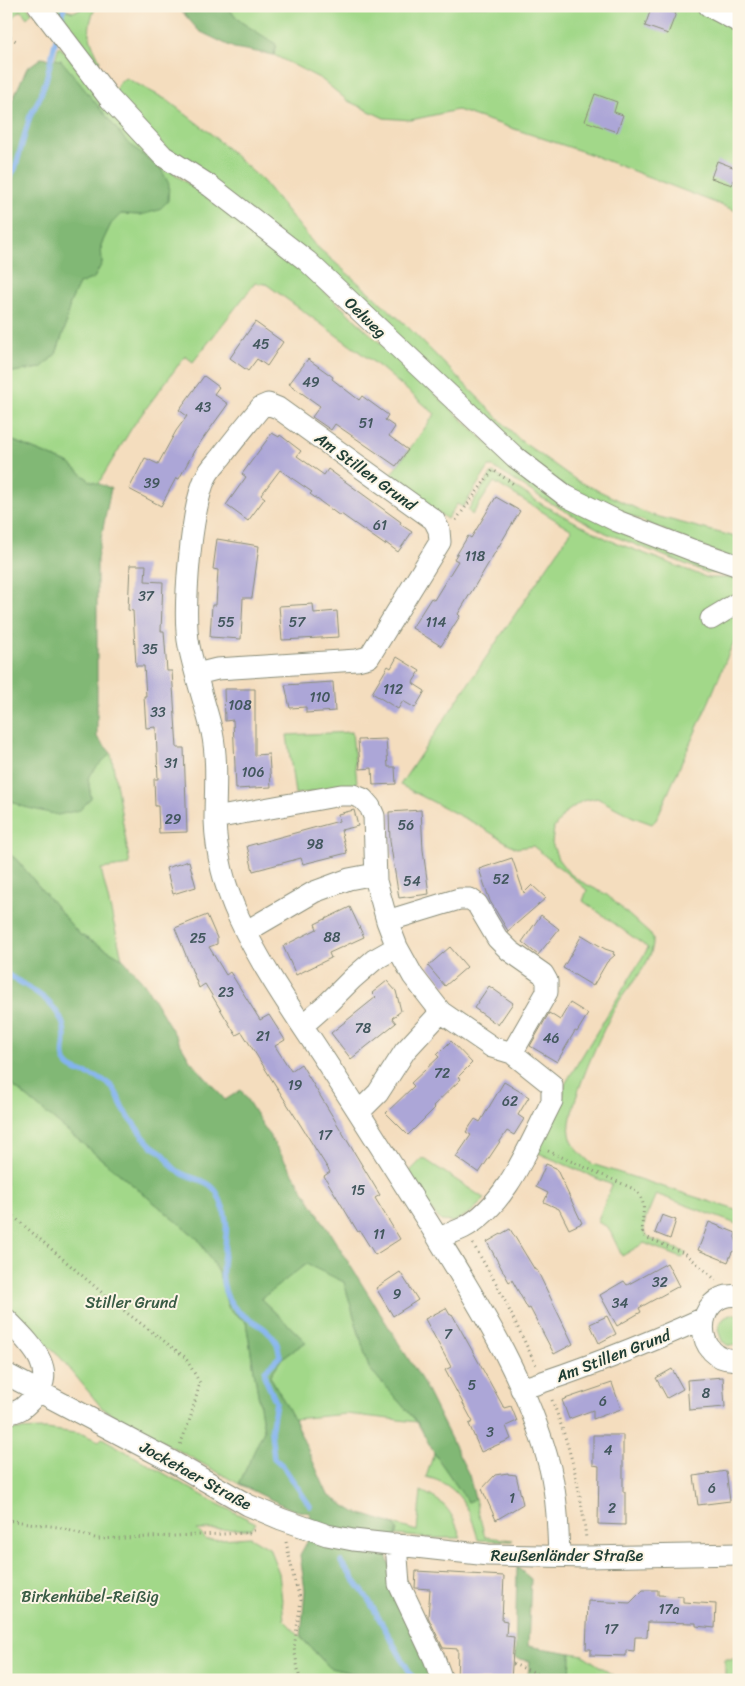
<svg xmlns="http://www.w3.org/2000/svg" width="745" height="1686" viewBox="0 0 745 1686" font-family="Sriracha,sans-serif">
<rect width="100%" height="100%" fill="#fcf5e5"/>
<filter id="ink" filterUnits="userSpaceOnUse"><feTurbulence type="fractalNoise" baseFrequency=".02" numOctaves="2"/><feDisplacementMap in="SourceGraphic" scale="10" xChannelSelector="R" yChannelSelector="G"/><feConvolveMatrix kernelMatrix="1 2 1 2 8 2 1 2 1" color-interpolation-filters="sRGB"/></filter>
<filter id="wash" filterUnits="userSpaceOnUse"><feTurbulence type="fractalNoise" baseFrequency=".0096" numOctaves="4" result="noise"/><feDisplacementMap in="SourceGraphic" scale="20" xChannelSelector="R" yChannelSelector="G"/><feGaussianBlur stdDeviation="1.12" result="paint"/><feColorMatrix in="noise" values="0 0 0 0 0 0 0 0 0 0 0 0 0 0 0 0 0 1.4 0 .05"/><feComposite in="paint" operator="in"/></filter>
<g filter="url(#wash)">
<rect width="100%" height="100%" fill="#f4ddbe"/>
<path fill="#a2d889" stroke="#608a5e" d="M6,6H27L32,13L27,18L21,10L6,24Z
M52,6L73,12L88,6H96C85,31 89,38 100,61L89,63Z
M226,6H694L739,31V212L587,153L457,110L411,120L384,118L348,101L321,79L274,55L275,44L241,22Z
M59,46L176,175L283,254L308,276L494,449L730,573H708L606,533L545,500L493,467H489L463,507L457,504L447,519L389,477L435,414L380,367L266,284L255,283L193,362L185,356L133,426L98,484L90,481L70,464L6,438V373L41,368L56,354L65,328L70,303L79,284L94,278L102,263L101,245L111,224L121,214L140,215L161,169L127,142L61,61L55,60Z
M126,78L167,100L210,133L263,181L314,244L405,324L521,441L576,480L648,514L739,538V562L560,486L166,148L116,95V89L119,82Z
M494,473L543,505L609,540L708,578H733L739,579V634L730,650L710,699L656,820L652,824L633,817L597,798L582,801L565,813L554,828L552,843L558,859L568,872L580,881L607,895L653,937C655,962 630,983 618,1003C604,1025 565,1111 570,1134C572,1147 583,1156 592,1164L739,1211V1225L656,1194L645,1220L644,1232L651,1239L687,1253L682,1258L644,1243L622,1256L608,1227L597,1222L612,1185L536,1152L562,1100L565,1084L648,948L583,901L587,890L533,846L516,848L476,824L400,785L572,530L494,482L472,515L468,510L491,474Z
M352,732L357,783L353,787L295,794L287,735Z
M111,753L130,865L101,869L122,958L79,934L16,859L6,852V797L20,806L91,798L88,778L96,768Z
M6,1080L198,1239L219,1273L223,1291L229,1309L246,1322L264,1430L239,1484L102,1408L60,1357L6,1309Z
M423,1158L485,1199L471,1212L454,1222L441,1221C429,1207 413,1191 410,1171Z
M306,1263L344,1282L369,1368L417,1422L346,1414L294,1419L270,1376L282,1358L306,1342L261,1299Z
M734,1314L739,1315V1346L727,1345L722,1341L718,1330C720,1321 724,1316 734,1314Z
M47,1429L82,1434L99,1441L102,1438L216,1503L256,1523L251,1529L197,1530L207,1540L250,1537L269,1548L279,1573L284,1620L330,1668L384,1680H6V1430Z
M434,1453L468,1502L475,1499L485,1537L513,1540L512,1541L478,1540C471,1510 459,1484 426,1477Z
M421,1491C447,1503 452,1512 461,1538H430L396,1535L398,1530L393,1524L417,1531Z
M571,1653L583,1655L617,1678L622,1680H570Z
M725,1659H739V1680H725Z"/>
<path fill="#81b875" stroke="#507a54" d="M177,6H226L241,22L276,44L274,55L234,48L199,31Z
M41,58L61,60L127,142L161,169L169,184L168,201L159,210L141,215L121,214L111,224L101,245L102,263L94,278L79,284L70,303L65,328L56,354L41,368L6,373V114L27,68Z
M6,438L70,464L90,481L111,488L97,559V737L111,753L96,768L88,778L91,798L80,810L58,815L20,806L6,797Z
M6,852L16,859L79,934L122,958L144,983L190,1060L225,1100L241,1090L421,1379L469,1475L475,1499L468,1502L434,1453L417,1422L369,1368L344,1282L306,1264L261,1299L306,1342L282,1358L270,1376L294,1419L328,1495L355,1512L393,1524L398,1530L387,1558L438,1680H384L330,1668L301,1637L305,1590L300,1555L312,1533L310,1513L293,1510L239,1484L264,1430L246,1322L229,1309L223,1291L219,1273L198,1239L6,1080Z
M517,1567L531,1579L528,1646L571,1653L570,1680H527L530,1661L515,1658Z"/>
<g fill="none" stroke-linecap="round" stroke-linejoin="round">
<path stroke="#83b4ef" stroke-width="5.5" d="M60,25L64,6
M6,182L15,169L30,116L39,99L46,80L56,39
M6,974C30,988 65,1005 65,1037C65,1045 61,1056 66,1063C74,1075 100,1073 112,1087C119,1094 119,1103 124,1110C133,1122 141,1136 152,1146C156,1149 161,1151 164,1155C168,1158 169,1164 173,1167C186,1181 207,1176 217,1193C221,1201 225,1212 226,1221C229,1245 216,1271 227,1296C239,1322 264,1320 276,1342C278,1345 279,1352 280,1356L265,1371V1378L276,1402L271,1432L274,1458L283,1466L310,1506
M341,1562L368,1599L414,1680"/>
</g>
<g id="blocks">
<path fill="#aca6d7" d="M652,6H657L676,13L668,34L645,26Z
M595,94L617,102L614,112L623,115L617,132L585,121Z
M717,161L738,169L732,185L711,178Z
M255,322L283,342L267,366L257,359L248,371L230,358Z
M308,359L333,377L332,379L359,400L362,396L388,415L385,420L395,427L389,436L408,450L396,466L335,424L331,430L312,417L320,406L289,384Z
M204,376L219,387L214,394L228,404L194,451L179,479L176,478L161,506L129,489L145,458L158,464L176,431L187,416L179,410Z
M272,433L279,437L280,435L301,451L297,456L324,475L328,469L401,522L400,524L412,532L398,552L386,543L385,545L341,514L340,516L310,494L312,492L280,470L261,495L265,498L248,521L226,505L246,477L242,474Z
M496,497L520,511L458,614L460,616L441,646L412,628L431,598L434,600L458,561L454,559L468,536L471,538Z
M217,539L259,546L252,598H243L241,639L210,637L212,605H216L218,570L213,569Z
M130,565H146L145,581L163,582L161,631H164L167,671H172L177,748H184L187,832L159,833L158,806H155L154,779H158L156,727L146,728L144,696H146L144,666H136L133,611L128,610Z
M313,604L314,613L337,611L339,637L282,640L279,606Z
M397,657L420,671L413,682L414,684L425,691L415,708L403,701L398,709L372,693L388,666L391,668Z
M333,682L335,711L306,713V707L290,708L285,685Z
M224,689H255V755L269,754L271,787L236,789L233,720L225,721Z
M386,739L388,767H395L396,784L373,785L372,768L360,769L358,740Z
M354,810L358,826L341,830L347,853L303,864L301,858L253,871L247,846L339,821L338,814Z
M421,810L423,850L429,894L399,898L390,841L389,812Z
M512,858L524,893L532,885L546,898L508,931L490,901L479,869Z
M189,861L196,887L173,894L166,868Z
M350,907L364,937L329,953L331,958L296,975L283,946L317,929L315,924Z
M207,915L217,938V944L209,947L226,975L230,972L260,1020L269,1015L285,1040L275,1046L291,1071L301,1064L380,1195L375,1198L400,1239L375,1255L360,1231L358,1232L324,1176L330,1172L242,1032L236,1035L205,984L199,988L175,928Z
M541,915L559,929L538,955L522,942Z
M582,935L605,949L614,952L613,954L615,955L607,962L593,986L563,968Z
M450,947L467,967L445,986L428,966Z
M387,981L396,991L401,1011L392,1018L396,1023L351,1059L331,1033L376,997L372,993Z
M489,986L513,1003L498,1025L474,1008Z
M570,1003L588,1014L577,1032L575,1031L557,1062L530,1046L549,1013L560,1020Z
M451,1041L472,1063L458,1077L461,1079L433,1106L435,1108L408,1135L386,1113L414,1086L411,1083L439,1057L437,1055Z
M504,1082L529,1097L518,1115L524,1119L514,1135L507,1131L479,1173L456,1157L471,1135L466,1132L475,1119L480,1122Z
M546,1164L556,1168L582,1223L569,1229L559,1209L544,1202L548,1193L536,1187Z
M662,1215L676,1220L670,1239L655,1233Z
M709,1222L736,1233L735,1237L739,1249L732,1252L728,1262L698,1250Z
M510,1229L535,1270H537L573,1344L554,1354L530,1308L528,1309L512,1280L509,1282L487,1242Z
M667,1263L679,1286L639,1308L641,1312L617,1326L600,1295L624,1281L627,1285Z
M400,1272L418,1300L393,1316L376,1288Z
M446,1308L450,1315L452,1314L504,1408L511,1406L517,1421L506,1426L511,1439L481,1452L469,1424L473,1422L445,1370L451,1367L425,1319Z
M607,1316L616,1334L599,1343L590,1324Z
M672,1369L683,1389L667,1398L656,1378Z
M723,1377L725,1407L689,1410L687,1380Z
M612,1383L621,1409L593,1419V1410L569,1419L562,1400Z
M593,1435H623V1492H625V1525L598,1524L599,1466L593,1465Z
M726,1471L730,1501L698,1505L694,1476Z
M508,1473V1474L516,1475L523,1504L496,1520L482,1489L495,1475Z
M416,1571L504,1576L502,1620L507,1621L506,1636L514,1637L511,1680H457L458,1649L443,1648L428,1617L430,1589L415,1588Z
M643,1590H658V1595L683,1596V1602L716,1604L715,1628L696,1626V1623L648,1622L647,1637H635L634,1651L626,1650V1656L591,1655V1649H586L588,1601L630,1603Z"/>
</g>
</g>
<g filter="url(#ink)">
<use href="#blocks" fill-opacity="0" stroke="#8a8d79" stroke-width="1"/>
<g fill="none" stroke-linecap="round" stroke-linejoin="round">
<g stroke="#8a8d79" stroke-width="23">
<path id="minor" d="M39,6L110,99L163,156L210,186L307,261L515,457L566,496L617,521L692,550L739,566
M709,6L739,22
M711,619L739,602
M197,674L217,669L357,660L369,657L440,542L439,530L434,520L278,408L268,404L261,407C247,424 234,440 221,457C216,463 209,470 206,477C191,506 182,614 189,646C195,675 205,703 212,732C218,761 215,791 215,820C216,854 225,888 239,918C261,966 292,1010 321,1054C359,1112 396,1171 433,1230C479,1305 528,1382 550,1468C557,1497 558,1527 559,1556
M215,818L341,795H353L363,799L370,807L374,816L376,881L387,921L397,947L413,976L441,1012L492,1047L512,1053L552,1085V1101C530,1143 507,1206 463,1228C455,1232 446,1235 438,1238
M387,921L459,899H470L477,904L497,938L510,951L543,974L547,981V992L512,1053
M247,931L314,892L349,879L375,874
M303,1025L328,1003L352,979L374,960L397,947
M359,1112L378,1093L405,1051L441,1012
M739,1296C692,1289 691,1366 739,1359
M6,1319C27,1341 62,1370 32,1399C22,1409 21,1411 6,1414
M6,1374L173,1462L248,1505L281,1519L327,1535L353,1540L488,1555L588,1557L739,1554
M521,1389C584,1369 644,1345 704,1318
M396,1544L399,1584L434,1658L442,1680"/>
</g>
<path stroke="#8a8d79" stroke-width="3" stroke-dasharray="1 4" stroke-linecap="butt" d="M6,35L16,41
M456,520L493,470L515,485
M548,1151L634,1189C651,1205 639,1217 643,1236L686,1254L716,1280
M6,1210L114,1303L185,1357L200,1383L190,1419L180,1445
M473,1244L497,1285L536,1365
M552,1400C570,1447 581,1488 586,1539
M6,1520L58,1527L98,1539L249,1533L255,1530
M286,1542L295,1583L301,1600L294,1648L300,1680
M513,1664L553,1680"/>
<use href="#minor" stroke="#fff" stroke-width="21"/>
</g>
</g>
<g text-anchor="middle" stroke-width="4" stroke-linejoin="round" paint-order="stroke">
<g font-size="14" fill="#42575d">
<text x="261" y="349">45</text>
<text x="311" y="387">49</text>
<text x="203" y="412">43</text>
<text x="366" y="428">51</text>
<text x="152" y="488">39</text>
<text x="380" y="530">61</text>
<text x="475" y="561">118</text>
<text x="146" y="601">37</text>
<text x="226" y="627">55</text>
<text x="297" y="627">57</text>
<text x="436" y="627">114</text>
<text x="150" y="654">35</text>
<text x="393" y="694">112</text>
<text x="320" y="702">110</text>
<text x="240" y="710">108</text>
<text x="158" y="717">33</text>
<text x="171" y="768">31</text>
<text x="253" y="777">106</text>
<text x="173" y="824">29</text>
<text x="406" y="830">56</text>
<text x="315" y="849">98</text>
<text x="501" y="884">52</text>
<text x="412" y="886">54</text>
<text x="332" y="942">88</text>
<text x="198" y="943">25</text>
<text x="226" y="997">23</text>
<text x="363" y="1033">78</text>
<text x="263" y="1041">21</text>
<text x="551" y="1043">46</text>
<text x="442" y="1078">72</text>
<text x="295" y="1090">19</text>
<text x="510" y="1106">62</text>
<text x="325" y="1140">17</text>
<text x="358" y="1195">15</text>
<text x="379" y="1239">11</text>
<text x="660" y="1287">32</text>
<text x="397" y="1299">9</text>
<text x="620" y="1308">34</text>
<text x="448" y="1339">7</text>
<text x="472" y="1390">5</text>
<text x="706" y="1398">8</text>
<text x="603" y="1406">6</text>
<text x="490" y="1437">3</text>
<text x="608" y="1455">4</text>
<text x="712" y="1493">6</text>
<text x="512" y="1503">1</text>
<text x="612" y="1513">2</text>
<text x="669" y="1614">17a</text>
<text x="611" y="1634">17</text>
</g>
<g font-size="16" fill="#1f3d34" stroke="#fcf5e5">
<text transform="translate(366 317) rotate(44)" y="6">Oelweg</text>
<text transform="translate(366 471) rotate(36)" y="6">Am Stillen Grund</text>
<text transform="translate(613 1355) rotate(-21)" y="6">Am Stillen Grund</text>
<text transform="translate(196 1475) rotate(29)" y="6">Jocketaer Straße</text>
<text x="567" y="1561">Reußenländer Straße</text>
</g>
<g font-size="16" fill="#395c45" stroke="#fcf5e5">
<text x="131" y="1308">Stiller Grund</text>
<text x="90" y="1602">Birkenhübel-Reißig</text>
</g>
</g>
<rect width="745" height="1686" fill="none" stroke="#fcf5e5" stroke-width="25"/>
</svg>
